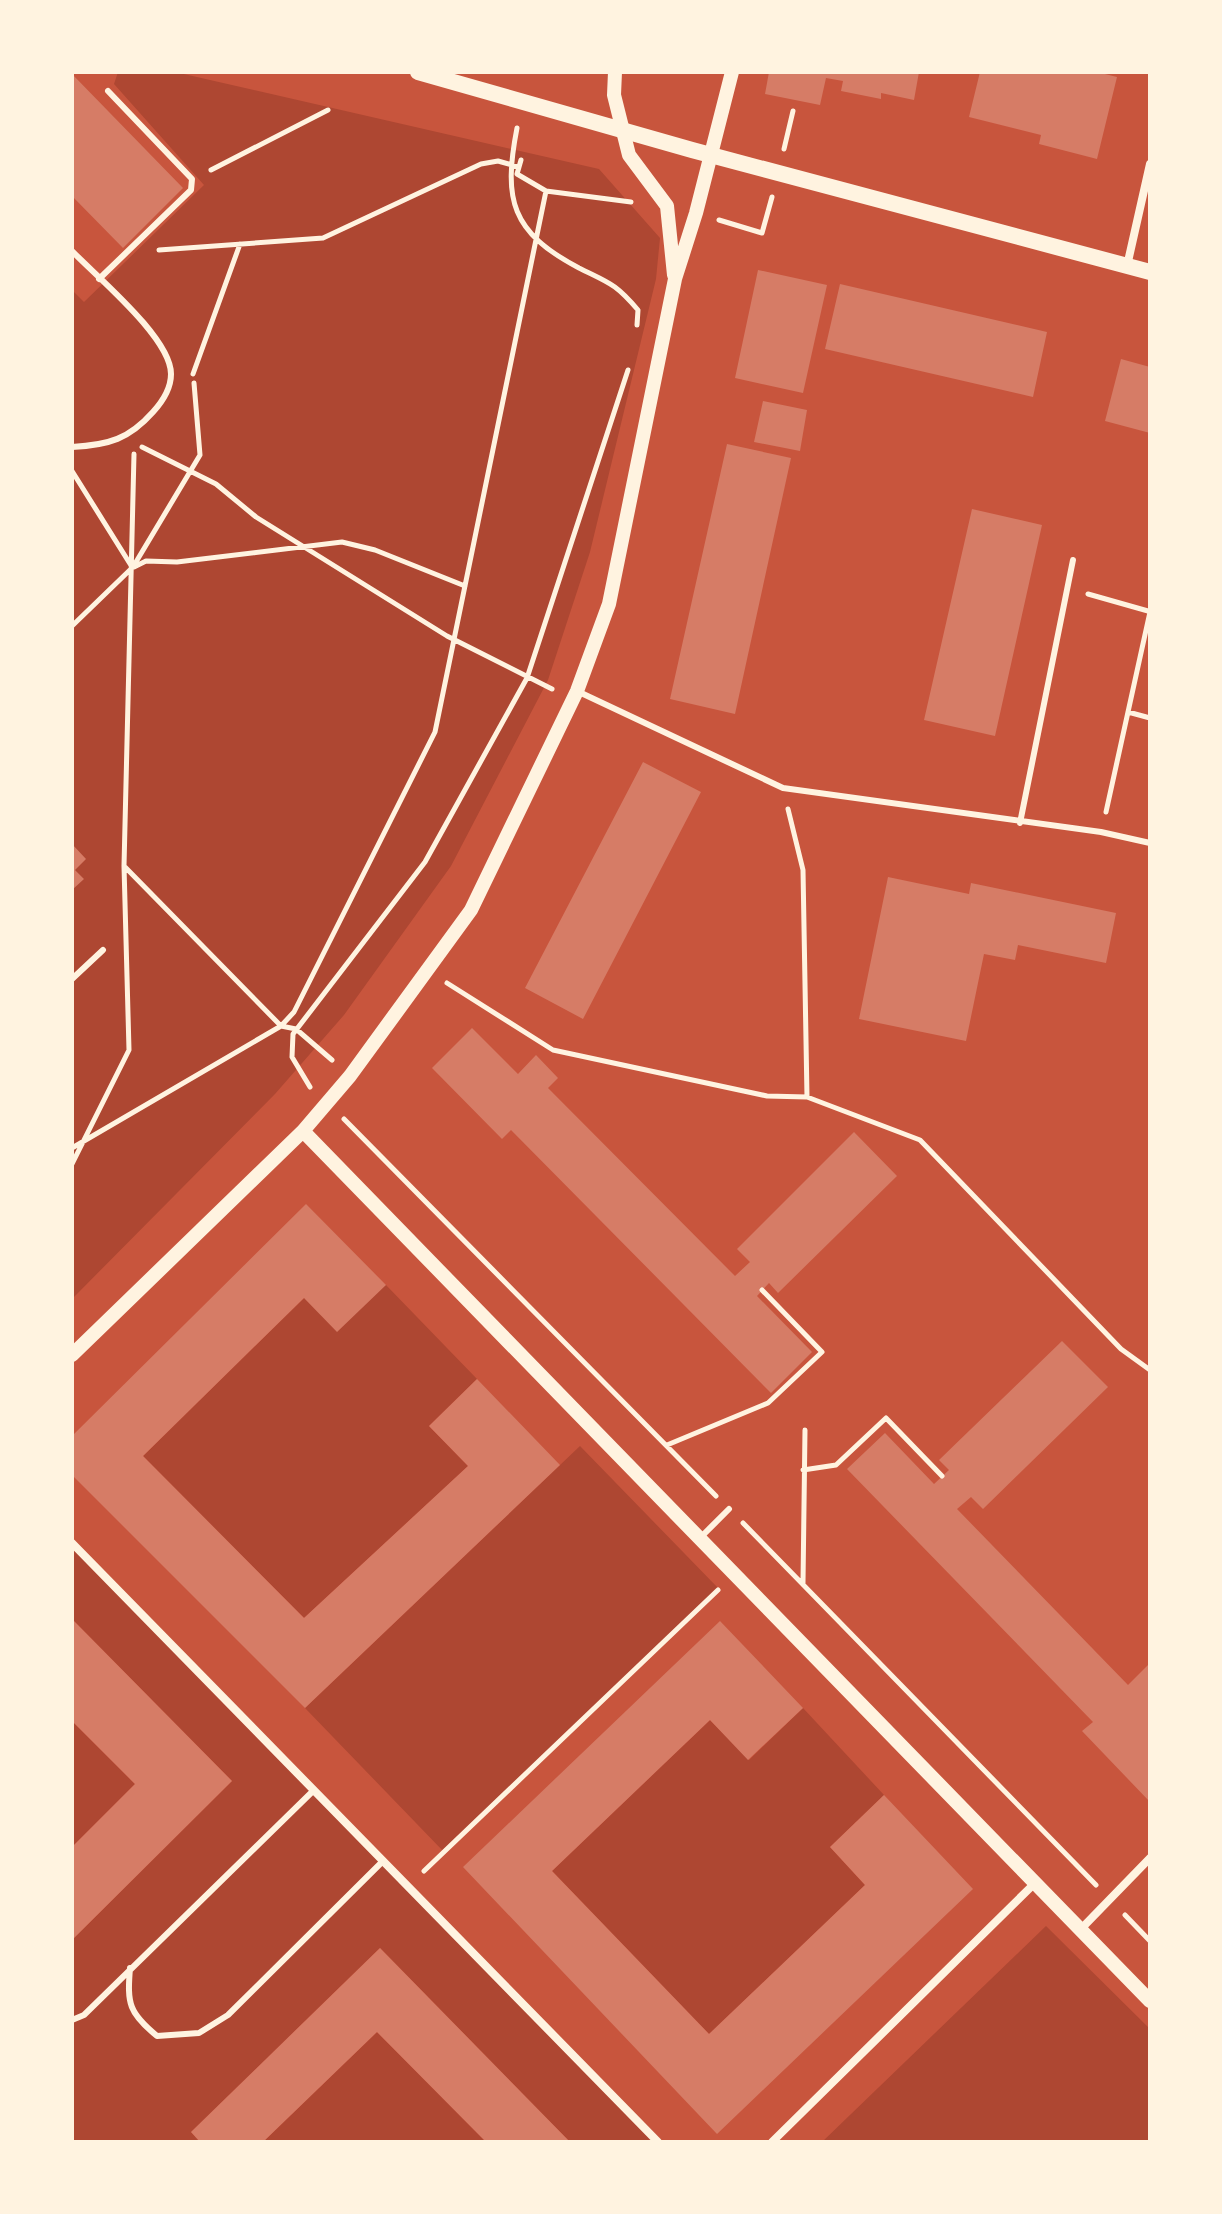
<svg xmlns="http://www.w3.org/2000/svg" width="1222" height="2214" viewBox="0 0 1222 2214" font-family="'Noto Sans',sans-serif">
<rect width="100%" height="100%" fill="#c8553d"/>
<path fill="#ae4732" d="M118,72H175L599,169L660,238L656,279L590,552L548,680L451,866L344,1015L275,1094L72,1299V290L84,302L204,185L114,84Z
M386,1285L477,1379L429,1426L468,1466L304,1618L143,1456L304,1298Z
M580,1446L719,1589L444,1852L305,1708Z
M72,1543L658,2142H570L380,1948L191,2132L200,2142H72V1940L232,1781L72,1619Z
M803,1708L884,1795L830,1847L865,1885L709,2034L552,1871L710,1720L749,1760Z
M72,1721L135,1784L72,1847Z
M1046,1926L1150,2029V2142H822Z
M377,2032L486,2142H263Z"/>
<path fill="#d67c66" d="M769,72H919L914,100L881,93V99L841,91L843,81L826,78L820,105L765,94Z
M980,72H1097L1117,77L1097,159L1039,144L1041,135L969,117Z
M72,74L183,188L123,248L72,196Z
M758,270L827,285L803,393L735,378Z
M840,284L1047,332L1033,397L825,349Z
M1121,359L1150,367V433L1105,421Z
M763,401L807,410L800,451L754,442Z
M727,444L791,458L735,714L670,699Z
M972,509L1042,525L995,736L924,720Z
M643,762L701,792L583,1019L525,988Z
M72,844L86,859L75,870L84,879L72,890Z
M888,877L969,894L971,883L1116,913L1106,963L1018,945L1015,960L984,954L966,1041L859,1019Z
M472,1028L518,1074L536,1055L558,1078L548,1088L735,1276L750,1262L737,1249L854,1132L897,1176L778,1293L769,1283L757,1296L812,1352L771,1393L511,1130L502,1139L432,1068Z
M306,1204L386,1285L337,1332L304,1298L143,1456L304,1618L468,1466L429,1426L477,1379L560,1465L305,1708L72,1475V1436Z
M1062,1341L1108,1387L983,1509L971,1497L957,1509L1128,1685L1150,1663V1802L1082,1731L1093,1722L847,1469L885,1433L934,1484L949,1470L939,1460Z
M72,1619L232,1781L72,1940V1847L135,1784L72,1721Z
M720,1621L803,1708L748,1760L710,1720L552,1871L709,2034L865,1885L830,1847L884,1795L973,1889L717,2134L463,1867Z
M380,1948L570,2142H486L377,2032L263,2142H200L191,2132Z"/>
<g fill="none" stroke-linecap="round" stroke-linejoin="round">
<path stroke="#fff3e0" stroke-width="5" d="M517,128C503,200 511,232 579,268C609,283 615,283 638,310L637,325
M784,149L793,111
M211,170L328,110
M546,191L631,202
M719,220L762,233L772,197
M159,250L323,238L481,164L498,161L519,167
M193,374L240,244
M142,447L216,484L256,517L447,636L552,689
M72,471L132,567
M134,567L146,561L177,562L342,542L375,550L465,586
M1088,594L1148,611
M72,626L133,567L200,455L194,383
M1128,712L1150,718
M788,809L803,870L807,1097
M1106,812L1150,612
M125,867L281,1026L296,1029L332,1060
M447,983L553,1050L767,1096L807,1097L920,1140L1121,1349L1150,1370
M310,1087L292,1057L293,1034L425,862L527,678L628,370
M344,1119L716,1496
M72,1148L281,1026L294,1012L435,732L546,191L517,174L521,160
M72,1164L129,1050L124,866L134,454
M667,1445L768,1403L822,1352L762,1290
M803,1470L836,1465L886,1418L942,1476
M743,1523L1096,1885
M803,1583L805,1430
M424,1871L718,1590
M1125,1915L1150,1941"/>
<path stroke="#fff3e0" stroke-width="6" d="M72,251C97,277 171,338 171,374C171,389 163,401 153,412C129,439 109,445 72,447
M99,279L191,190L192,179L108,91
M579,692L783,788L1101,832L1150,843
M1020,823L1073,560
M72,979L103,950
M701,1537L729,1509
M130,1968C127,2004 129,2013 157,2036L199,2033L228,2015L383,1861
M72,2020L84,2015L314,1790"/>
<path stroke="#fff3e0" stroke-width="8" d="M1127,266L1150,164
M72,1543L658,2142
M1079,1931L1150,1858
M772,2142L1034,1884"/>
<path stroke="#fff3e0" stroke-width="14" d="M615,72L614,95L629,155L667,206L674,275
M303,1131L1150,2001
M72,1355L303,1131L350,1076L471,910L577,691L609,604L675,279L696,213L732,72"/>
<path stroke="#fff3e0" stroke-width="16" d="M418,72L692,150L1150,272"/>
</g>
<rect width="1222" height="2214" fill="none" stroke="#fff3e0" stroke-width="148"/>
</svg>
